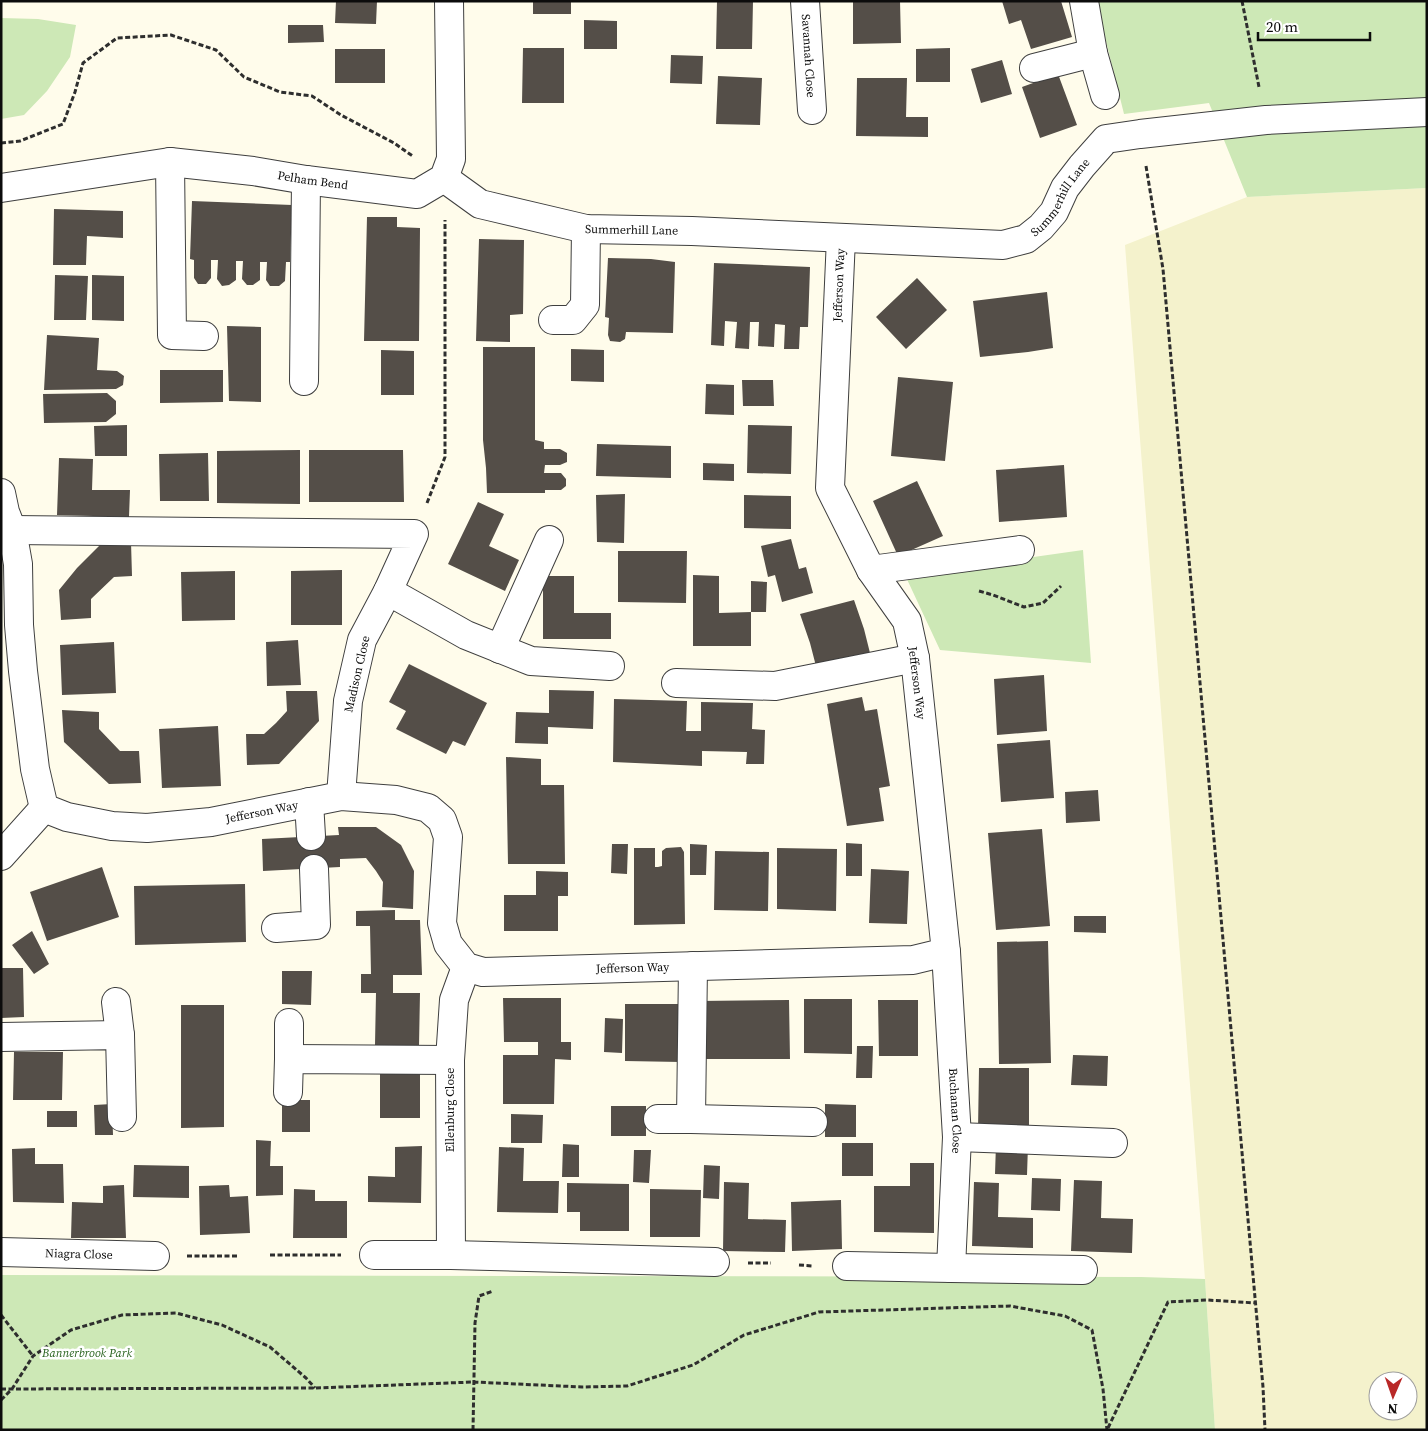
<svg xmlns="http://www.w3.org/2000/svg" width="1428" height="1431" viewBox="0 0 1428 1431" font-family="'Source Serif 4',serif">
<rect width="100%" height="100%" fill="#fffceb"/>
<path fill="#f4f2cc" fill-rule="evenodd" d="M1427,188V1430H1215L1205,1279L1125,245L1247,197ZM1378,1381H1408V1411H1378Z"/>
<path fill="#cde8b6" d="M1096,1H1427V188L1247,197L1209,103L1124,114Z
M1,18L38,19L76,25L70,57L47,91L24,115L1,119Z
M1083,550L1091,663L940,650L905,575Z
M1,1275L1141,1277L1205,1279L1215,1430H1Z"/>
<path fill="#544e48" d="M336,1H377L376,24L335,23Z
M533,1H571V14H533Z
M717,1H753L752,49H716Z
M853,1H900L901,43L853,44Z
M1002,1H1061L1072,37L1031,49L1021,20L1009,24Z
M584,20L617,21V49H584Z
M288,25H323L324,42L288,43Z
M523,48H564V103H522Z
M950,48V82H916V49Z
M335,49H385V83H335Z
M671,55L703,56L702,84L670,83Z
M1002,60L1012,94L981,103L971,69Z
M1058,74L1077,125L1040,138L1022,87Z
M718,76L762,78L760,125L716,124Z
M857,78H907L906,117H928V137L856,136Z
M192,201L292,205L290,262H286L285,281L279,286H270L266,280L267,262H260V280L253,285H247L242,279L243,261H236V280L229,285L222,286L217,279L218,260H211V278L206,284H198L194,278V260L190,259Z
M54,209L123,211V238L87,236L86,265H53Z
M367,217H397V227L420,228L419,341H364Z
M479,239L524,240L523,314L510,315V342L476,341Z
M608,258L651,259L675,262L673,333L626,332L625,339L620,342L610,341L608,335L609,318L605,317Z
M714,263L810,267L808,327H800L799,349H784L785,325L775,324L774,347L758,346L759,322H750L749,349L735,348L737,322L725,321L724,346L711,345Z
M55,275L88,276L86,320H54Z
M92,275L124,276V321L92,320Z
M917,278L947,310L906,349L876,317Z
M1047,292L1053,348L1028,352L980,357L973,301Z
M227,326L261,327V402L229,401Z
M47,335L99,338L97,370L117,371L124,376L123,385L116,389L44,390Z
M483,347H535V440L544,442V449H560L567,453V462L560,465H545L544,473H561L566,479V486L561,490H545V493H487L486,468L483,440Z
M571,349L604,350V382L571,381Z
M381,350L414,351V395H381Z
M160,370H223V402L160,403Z
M898,377L953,382L945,461L891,456Z
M742,380H773L774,406H743Z
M706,384L734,385V415L705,414Z
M107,393L116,401V414L106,422L44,423L43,394Z
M127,425V456H95L94,426Z
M748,425L792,426L791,474L747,473Z
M597,444L671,446V478L596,476Z
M300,450V504L217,503V451Z
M309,450H403L404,502H309Z
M208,453L209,501H160L159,454Z
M59,458L93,459L92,490H130L129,517L57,515Z
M703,463L734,464V481L703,480Z
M1064,465L1067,517L999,522L996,470Z
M917,481L943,536L898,556L873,501Z
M625,494L624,543L597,542L596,495Z
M744,495L791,496V529L744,528Z
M478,502L504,514L489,546L519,560L505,591L448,564Z
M791,539L799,569L806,567L813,593L782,602L775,575L768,577L761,546Z
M131,542L132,576L114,577L91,599V618L61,620L59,590L77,568L101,544Z
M618,551H687L686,603L618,602Z
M342,570V625H291V571Z
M235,571V620L182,621L181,572Z
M693,575L719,576V613L751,612V581L767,582L766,612H751V646H693Z
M543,576H574V613H611V639H543Z
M854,600L864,629L871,657L817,670L810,643L800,614Z
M298,640L301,685L267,686L266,642Z
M114,642L116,693L62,695L60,645Z
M409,664L487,703L465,746L453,741L446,754L396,729L406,711L389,702Z
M1044,675L1047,731L997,735L994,679Z
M549,690L594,691L593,729L548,727V744L515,743L516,712L549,713Z
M286,691H317L319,721L279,764L247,765L246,734H264L276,723L287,711Z
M862,697L865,711L877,709L890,786L879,788L884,821L847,826L827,704Z
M614,699L687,701L686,731H701V702L753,703L752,729L765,730L764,764H746L747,752L702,751V766L613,762Z
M62,710L99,712V729L120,751H139L141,783L109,784L64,742Z
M218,726L221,786L162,788L159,729Z
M1050,740L1054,798L1001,802L997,744Z
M506,757L541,759V785H564L565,864H508Z
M1098,790L1100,821L1066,823L1065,792Z
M338,827H376L401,845L414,871L413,909L382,907L383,882L376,871L366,858L340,859V867L263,871L262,839L339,835Z
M1042,829L1050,926L996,930L988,833Z
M846,843L862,844V876H846Z
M612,844H628L627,874L611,873Z
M690,844L707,845L706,875H690Z
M681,847L684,852L685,924L634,925V848H655V867H658L662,866V851L666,848Z
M777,848L837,849L836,911L777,909Z
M715,851L769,852L768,911L714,910Z
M102,867L119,917L47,941L30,892Z
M871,869L909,871L907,924L869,923Z
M536,871L568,872V896H558V931H504V895H536Z
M245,884L246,942L135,945L134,886Z
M395,910V920H420L422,975H393V993H420L419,1046L375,1045L376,993H361V974H371L370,926H356V911Z
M1074,916H1106V933L1074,932Z
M32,931L49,964L34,974L12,945Z
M1048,941L1051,1063L999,1064L997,942Z
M1,968H23L24,1017L1,1018Z
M282,971H312L311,1005L282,1004Z
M503,998H561V1042H571V1060L555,1059L554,1104H503V1055H538V1042H504Z
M804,999H852V1054L804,1053Z
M789,1000L790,1059H699V1001Z
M878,1000H918V1056H879Z
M625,1004H681V1062L625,1061Z
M181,1005H224V1127L181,1128Z
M605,1018L623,1019L622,1053L604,1052Z
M857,1046H873L872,1078H856Z
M14,1052H63L62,1100H13Z
M1073,1055L1108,1056L1107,1086L1071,1085Z
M979,1068H1029V1130H978Z
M380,1071H420V1118H380Z
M282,1100H310V1132H282Z
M112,1104L113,1135H95L94,1105Z
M825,1104L856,1105V1137H825Z
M611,1106H646V1136H611Z
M47,1111H77V1127H47Z
M511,1114L543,1115L542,1143H511Z
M256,1140L271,1141L270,1166H283V1195L256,1196Z
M842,1143H873V1176H842Z
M563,1144L579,1145V1177H562Z
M996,1144L1028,1145L1027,1175L995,1174Z
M422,1146L421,1203L368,1202V1176L395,1177V1147Z
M499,1147L524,1148L523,1181H559L558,1213L497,1212Z
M35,1148V1164H63L64,1203L13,1202L12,1149Z
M634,1150H651L649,1183L633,1182Z
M910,1163H934V1233L874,1232V1186H910Z
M134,1165L189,1166V1198L133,1197Z
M704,1165L720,1166L719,1199L703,1198Z
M1032,1178L1061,1179L1060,1211L1031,1210Z
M1074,1180L1102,1181L1101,1218L1133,1219L1132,1253L1071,1251Z
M724,1182L749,1183L748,1219L786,1220L785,1252L723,1251Z
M974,1182L999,1183L998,1217L1033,1218V1248L972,1246Z
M567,1183L629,1184V1231H580V1212H567Z
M124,1185L126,1238H71L72,1202L103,1203V1186Z
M229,1185L230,1197L248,1196L250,1233L200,1235L199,1186Z
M294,1189L315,1190V1201H347V1238H293Z
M650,1189L701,1190L700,1237H650Z
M841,1200L842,1249L792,1251L791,1202Z"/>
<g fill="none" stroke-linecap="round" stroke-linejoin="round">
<g stroke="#3f3f3f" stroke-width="30">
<g id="minor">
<path id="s1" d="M805,1L812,110"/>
<path d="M1084,1L1093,53L1105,95"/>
<path d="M1034,68L1093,53"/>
<path d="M170,162L172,335L204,336"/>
<path id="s2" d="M444,178L480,204L586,229L692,231L1003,245L1026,239L1041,227L1054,212L1065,188L1082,166L1106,139L1140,134L1266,120L1427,112"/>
<path id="s3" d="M1,188L170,162L253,171L306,180L417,194L444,178L451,159L449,1"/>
<path d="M553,320H573L585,305L586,229"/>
<path d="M304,381L306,180"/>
<path id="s4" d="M1,493L5,512L12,530L18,564L19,625L23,671L35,769L44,808L67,817L112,826L147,828L211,822L341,796L396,800L428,808L442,820L448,837L442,923L448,944L466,967L483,972L913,960L946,952L915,658L907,621L871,570L830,488L841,238"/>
<path d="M12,530L414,534L388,591L362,640L348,701L341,796"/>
<path d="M871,570L1020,550"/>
<path d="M388,591L466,635L531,661L610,666"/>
<path d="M500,649L549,540"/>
<path d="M676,683L775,686L915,658"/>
<path d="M309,802L311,836"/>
<path d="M1,856L44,808"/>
<path d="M276,928L316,925L314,869"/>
<path id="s5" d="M946,952L957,1137L951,1268L1083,1270"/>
<path d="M116,1002L120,1035"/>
<path d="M1,1037L120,1035L122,1117"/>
<path d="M289,1059V1023"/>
<path d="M288,1092L289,1059L450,1060"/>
<path d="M658,1119H691L813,1122"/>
<path d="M691,1119L693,966"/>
<path d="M957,1137L1113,1143"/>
<path id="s6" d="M1,1252L155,1256"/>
<path d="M374,1255H451L450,1060L454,1000L466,967"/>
<path d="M451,1255L715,1262"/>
<path d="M847,1266L951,1268"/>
</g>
</g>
<path stroke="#2e2e2e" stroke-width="3" stroke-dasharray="5 2.5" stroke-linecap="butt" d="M1242,1L1259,87
M1,143L20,141L63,124L75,92L83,63L117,38L171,35L216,50L244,77L280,92L312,96L341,115L394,143L414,157
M1146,166L1163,269L1263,1387L1265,1430
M427,503L445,457V220
M979,591L993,595L1024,607L1043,603L1061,586
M270,1255H341
M187,1256H239
M748,1263H771
M799,1265L813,1266
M1,1315L33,1356
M1,1389L315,1388L474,1382L582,1387L627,1386L693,1365L744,1335L819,1312L1010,1306L1065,1316L1092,1330L1103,1389L1107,1430
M1,1400L12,1389L33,1356L71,1330L122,1315L176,1313L222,1325L270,1347L306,1378L315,1388
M1108,1428L1168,1302L1207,1300L1256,1303
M473,1430L475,1323L479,1296L493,1291"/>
<use href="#minor" stroke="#fff" stroke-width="28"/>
</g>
<g text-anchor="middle" stroke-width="5" stroke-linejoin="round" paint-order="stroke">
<g font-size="12" fill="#0c0c0c" stroke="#fff">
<text dy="4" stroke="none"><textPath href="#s1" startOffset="55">Savannah Close</textPath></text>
<text dy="4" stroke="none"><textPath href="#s3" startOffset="315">Pelham Bend</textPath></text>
<text dy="4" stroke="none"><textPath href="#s2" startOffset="649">Summerhill Lane</textPath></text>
<text dy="4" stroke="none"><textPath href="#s2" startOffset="199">Summerhill Lane</textPath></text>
<text dy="4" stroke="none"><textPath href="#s4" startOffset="2056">Jefferson Way</textPath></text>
<text transform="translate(357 674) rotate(-77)" y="4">Madison Close</text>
<text transform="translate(917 683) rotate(83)" y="4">Jefferson Way</text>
<text dy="4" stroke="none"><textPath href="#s4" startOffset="541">Jefferson Way</textPath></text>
<text dy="4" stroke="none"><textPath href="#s4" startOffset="1051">Jefferson Way</textPath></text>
<text transform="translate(450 1110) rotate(-90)" y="4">Ellenburg Close</text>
<text dy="4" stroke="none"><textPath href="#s5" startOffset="159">Buchanan Close</textPath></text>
<text dy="4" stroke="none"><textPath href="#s6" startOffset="78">Niagra Close</textPath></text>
</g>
<g font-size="12" font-style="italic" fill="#28621e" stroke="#fff">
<text x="87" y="1357">Bannerbrook Park</text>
</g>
</g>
<rect width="1428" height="1431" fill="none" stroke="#0c0c0c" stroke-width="5"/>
<g transform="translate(1393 1396) rotate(182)"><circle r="24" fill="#ffffff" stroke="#9e9e9e"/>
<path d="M0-4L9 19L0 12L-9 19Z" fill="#b92827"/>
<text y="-8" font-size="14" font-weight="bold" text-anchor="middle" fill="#0c0c0c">N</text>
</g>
<path d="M1258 32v8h112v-8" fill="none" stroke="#0c0c0c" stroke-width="2.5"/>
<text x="1266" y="32" font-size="15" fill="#0c0c0c" stroke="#ffffff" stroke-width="4" paint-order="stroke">20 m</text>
</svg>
